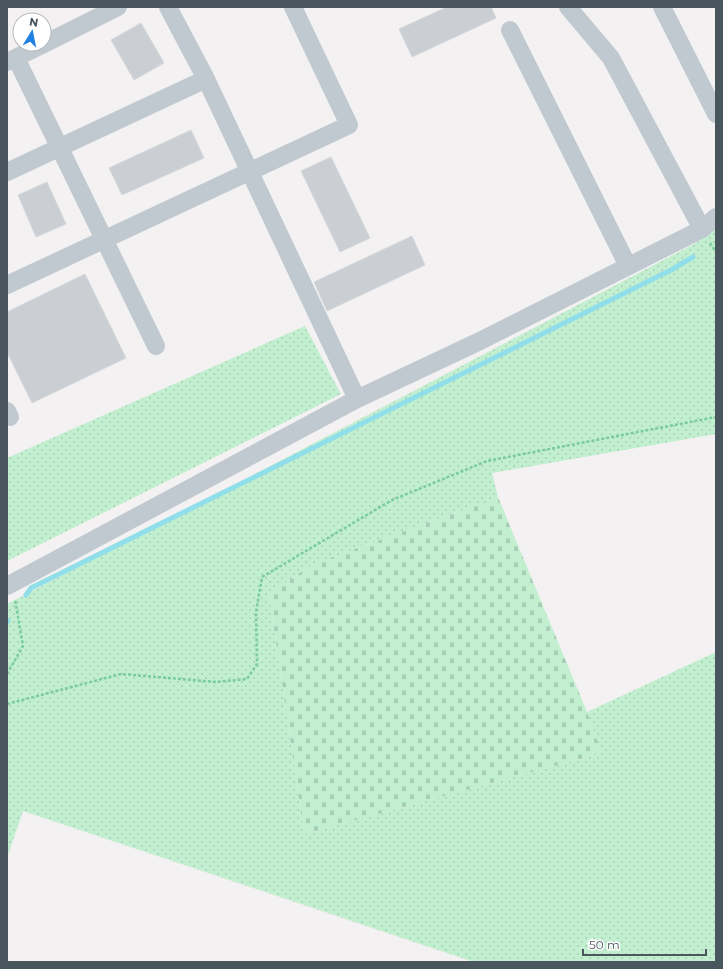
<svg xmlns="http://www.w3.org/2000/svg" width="723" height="969" viewBox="0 0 723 969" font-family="Montserrat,sans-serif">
<defs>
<pattern id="grass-dots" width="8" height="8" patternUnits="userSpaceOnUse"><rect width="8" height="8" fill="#c2efd0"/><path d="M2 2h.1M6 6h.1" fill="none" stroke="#a8cfb5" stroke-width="1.8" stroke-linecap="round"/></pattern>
<pattern id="cemetery-stones" width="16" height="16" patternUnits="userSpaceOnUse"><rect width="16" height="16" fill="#c2efd0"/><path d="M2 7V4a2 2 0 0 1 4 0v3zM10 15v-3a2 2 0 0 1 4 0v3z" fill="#a8cfb5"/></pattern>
</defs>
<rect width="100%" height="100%" fill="#f3f1f1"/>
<path fill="url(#grass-dots)" d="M716,229V434L492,473L498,497L311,565L269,594L304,834L602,753L587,712L716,652V962H474L23,811L7,858V604L694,244Z
M305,326L341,394L7,561V458Z"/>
<path fill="url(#cemetery-stones)" d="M498,497L587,712L602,753L304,834L269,594L311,565Z"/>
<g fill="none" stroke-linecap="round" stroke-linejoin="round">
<path stroke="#90deea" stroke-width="5" d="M26,595L31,588L671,270L693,257
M7,622L8,621"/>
</g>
<path fill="#cbcfd3" stroke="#d5d8dc" d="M447,7H491L496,18L412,57L399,29Z
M141,23L164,63L134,80L111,40Z
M191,130L204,158L122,195L109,168Z
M331,157L370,238L340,252L301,171Z
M47,182L66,224L36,237L18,195Z
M412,236L425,265L327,311L314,282Z
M85,274L126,358L32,403L7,352V312Z"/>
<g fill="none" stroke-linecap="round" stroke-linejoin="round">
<path stroke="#7acc9e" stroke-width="2.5" stroke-dasharray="3 2" stroke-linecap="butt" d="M710,243L716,252
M7,674L23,646L15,599
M7,704L121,674L216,682L247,679L257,664L256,612L262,577L392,500L487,461L716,417"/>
<path stroke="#bfc9cf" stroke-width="18" d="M168,7L206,79
M568,7L611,58L702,229
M662,7L716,114
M510,30L628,266
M44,44L118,7
M16,58L156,346
M7,62L44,44
M7,172L206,79L357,399
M7,285L349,125L293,7
M7,411L10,417
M7,586L357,399L480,341L702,229L716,217"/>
</g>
<rect width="723" height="969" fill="none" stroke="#49565e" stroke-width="16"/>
<g transform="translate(32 32) rotate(10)"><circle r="19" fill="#ffffff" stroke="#b6bbbf"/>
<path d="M0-3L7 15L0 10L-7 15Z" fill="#1e81e1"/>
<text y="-6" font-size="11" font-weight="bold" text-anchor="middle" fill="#49565e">N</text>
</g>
<path d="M583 949v6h123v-6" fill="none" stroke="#49565e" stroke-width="2"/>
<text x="589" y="949" font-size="12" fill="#49565e" stroke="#ffffff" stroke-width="3" paint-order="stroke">50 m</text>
</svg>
